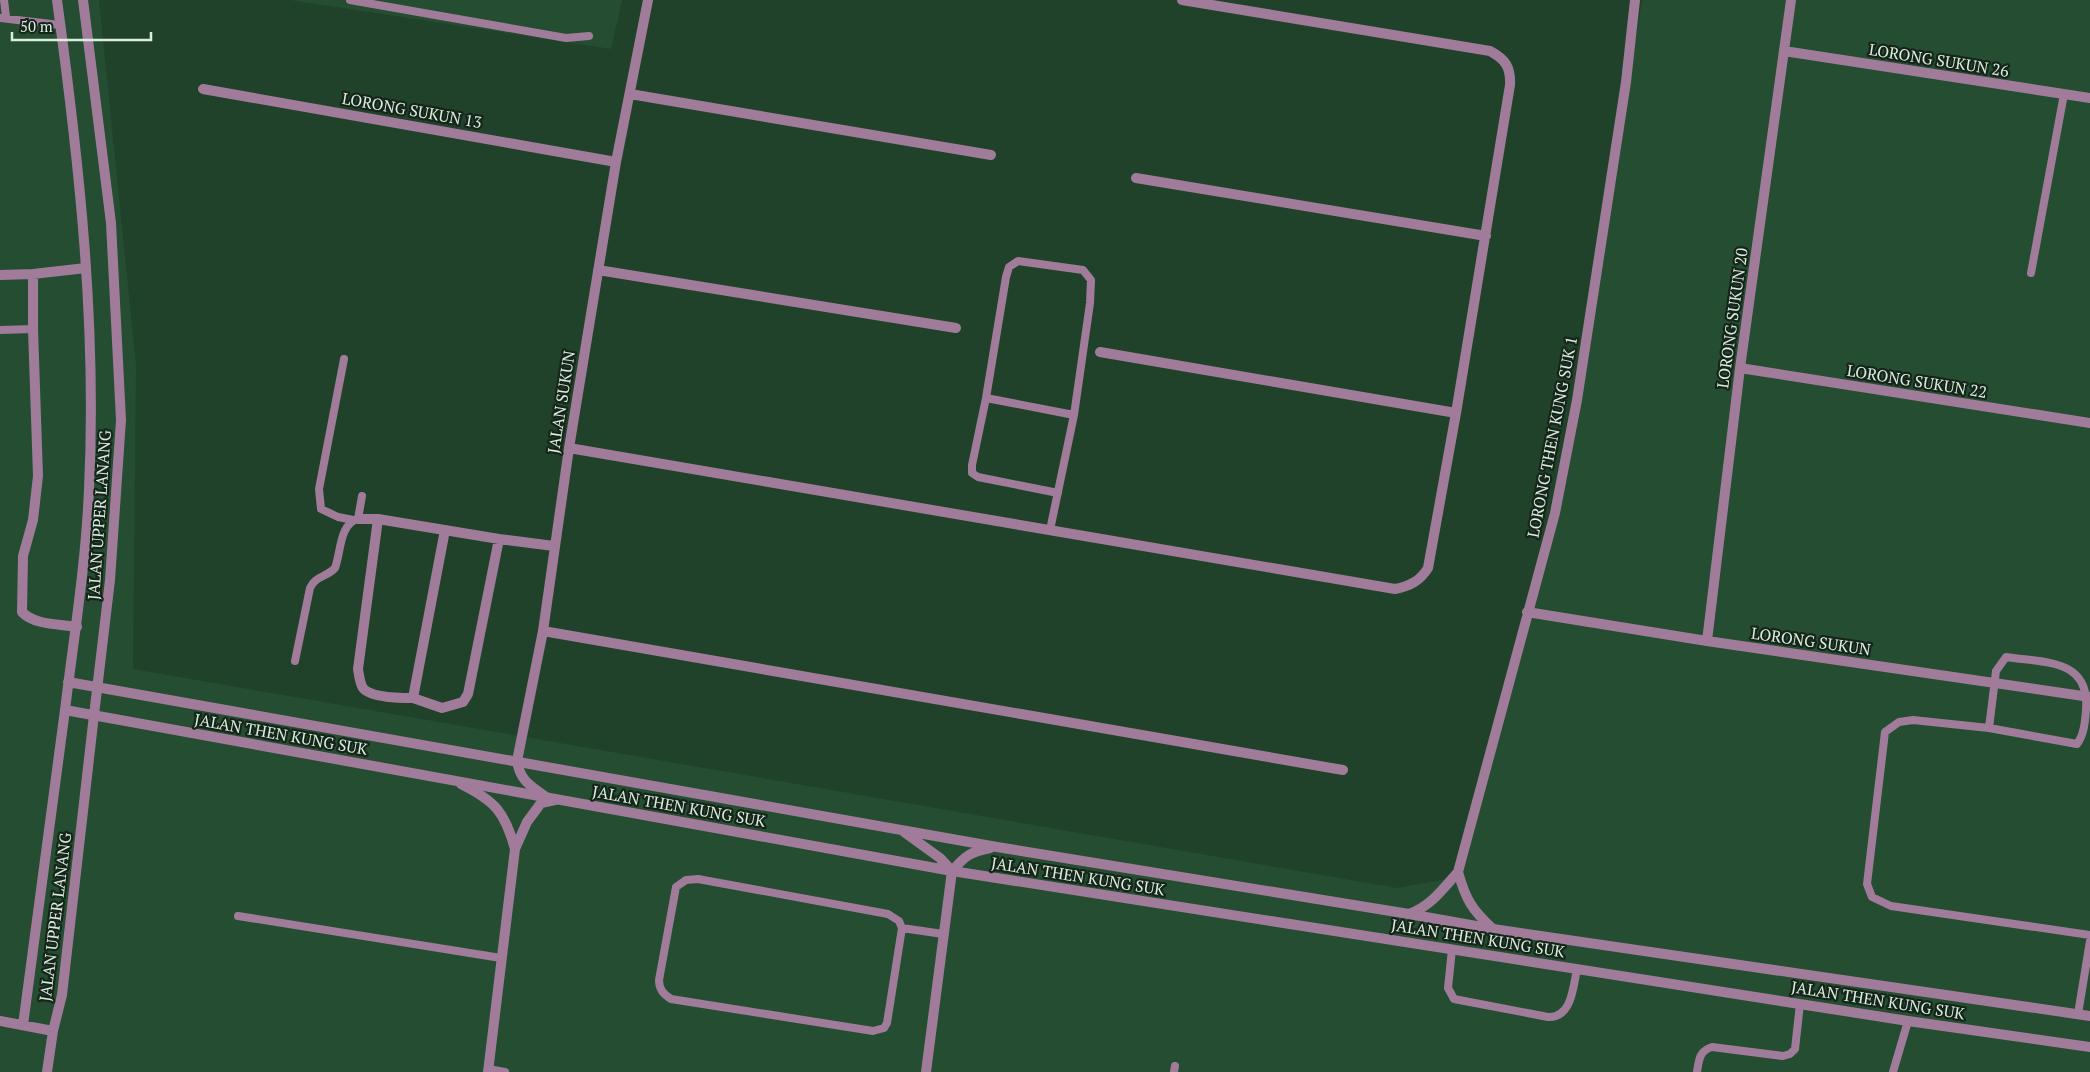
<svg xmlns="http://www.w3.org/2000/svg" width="2090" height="1072" viewBox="0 0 2090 1072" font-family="'PT Serif',serif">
<rect width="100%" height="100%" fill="#20422a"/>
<path fill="#244d32" d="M0,0H99L136,365L133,669L1397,888L1462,876L1568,475L1642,0H2090V1072H0Z
M290,0H622L611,49Z"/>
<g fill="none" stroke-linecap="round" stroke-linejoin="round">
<path stroke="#a07c9a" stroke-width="8" d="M4,0L6,17
M350,0L566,38L589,36
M0,18L60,25
M2031,273L2064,94
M0,330L33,329
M344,359L319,489L321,509L338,517L353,520
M986,398L1074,415
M1050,530L1074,415L1090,303L1091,280L1083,270L1018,261L1009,267L1006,277L986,398L972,465V473L978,477L1058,493
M295,661L310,588C315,576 327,577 335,568C341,553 339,524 358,519L362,496
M1989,728L1996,671L2006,657C2044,663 2090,658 2086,710C2085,722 2084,735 2077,744L1989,728L1913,720L1899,722L1885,732L1867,884L1872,897L1891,906L2090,935
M698,879L888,914L899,921L902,928L887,1023L884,1028L873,1031L671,999C663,994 659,989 659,980L676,887L686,880Z
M238,916L501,958
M902,928L943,934
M1452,949L1448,988L1454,999L1548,1017C1572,1018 1573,987 1577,969
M2078,1014L2090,941
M488,1069L505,1072
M1174,1072L1175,1066
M1697,1072C1699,1060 1699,1051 1712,1047L1783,1056L1790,1054L1795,1049L1800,1004
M1893,1072L1908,1021"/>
<path stroke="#a07c9a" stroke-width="10" d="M1784,51L2090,98
M203,89L616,162
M630,94L991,155
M1136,178L1486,236
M598,270L956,328
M33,274V329L38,476L33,520L23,556L22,612C34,625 59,624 77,627
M0,275L33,274L86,268
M1100,352L1456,413
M1740,368L2090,423
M569,448L1395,589C1410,586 1420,581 1428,568L1456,413L1510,85C1511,67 1505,59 1490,51L1182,0
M358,519H378L499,539L554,546
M378,519L358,669C359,675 360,684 363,688C371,698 401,698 413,698
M445,530L413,698L442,708L463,702L468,694L499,539
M1527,612L1707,641L2090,697
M543,631L1343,770
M1707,641L1740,368L1791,0
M461,784C495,801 505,812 515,849
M546,797C531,786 520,781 517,761L543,631L569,448L616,162L648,0
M1458,872C1466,900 1472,910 1493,929
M1409,914C1431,906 1443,889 1458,872L1555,513L1577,400L1626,82L1635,0
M0,1021L53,1031
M23,1025L65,710
M47,1072L53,1031L62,995L94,715
M488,1072L515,849L527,822L541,803L555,800
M926,1072L952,871"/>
<path stroke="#a07c9a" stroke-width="10" d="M57,0C79,161 97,325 89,489C86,563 74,636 65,710L952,871L1908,1021L2090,1047
M83,0L111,223L121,420L110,580L94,715
M68,682L997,847L1409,914L1493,929L2090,1016
M904,832L940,858L952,871
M952,871C965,856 970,852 990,848"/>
</g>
<g text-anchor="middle" stroke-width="4.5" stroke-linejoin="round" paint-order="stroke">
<g font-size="16" fill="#daedde" stroke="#16251a">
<text transform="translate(1939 60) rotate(9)" y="6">LORONG SUKUN 26</text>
<text transform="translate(412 110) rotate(10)" y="6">LORONG SUKUN 13</text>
<text transform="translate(1732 318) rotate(-82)" y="6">LORONG SUKUN 20</text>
<text transform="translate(1917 381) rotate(9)" y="6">LORONG SUKUN 22</text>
<text transform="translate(561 402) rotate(-81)" y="6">JALAN SUKUN</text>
<text transform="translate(1552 437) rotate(-79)" y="6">LORONG THEN KUNG SUK 1</text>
<text transform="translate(99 515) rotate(-86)" y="6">JALAN UPPER LANANG</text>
<text transform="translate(1811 641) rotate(8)" y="6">LORONG SUKUN</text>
<text transform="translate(281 734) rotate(10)" y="6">JALAN THEN KUNG SUK</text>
<text transform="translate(679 806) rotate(10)" y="6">JALAN THEN KUNG SUK</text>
<text transform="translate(1078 876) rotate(9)" y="6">JALAN THEN KUNG SUK</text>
<text transform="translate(55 917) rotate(-83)" y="6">JALAN UPPER LANANG</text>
<text transform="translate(1478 938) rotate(9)" y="6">JALAN THEN KUNG SUK</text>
<text transform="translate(1878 1000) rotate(9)" y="6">JALAN THEN KUNG SUK</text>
</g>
</g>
<path d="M12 32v8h139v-8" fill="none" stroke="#daedde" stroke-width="2.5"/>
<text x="20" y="32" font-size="15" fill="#daedde" stroke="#16251a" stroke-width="4" paint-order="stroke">50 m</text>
</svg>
